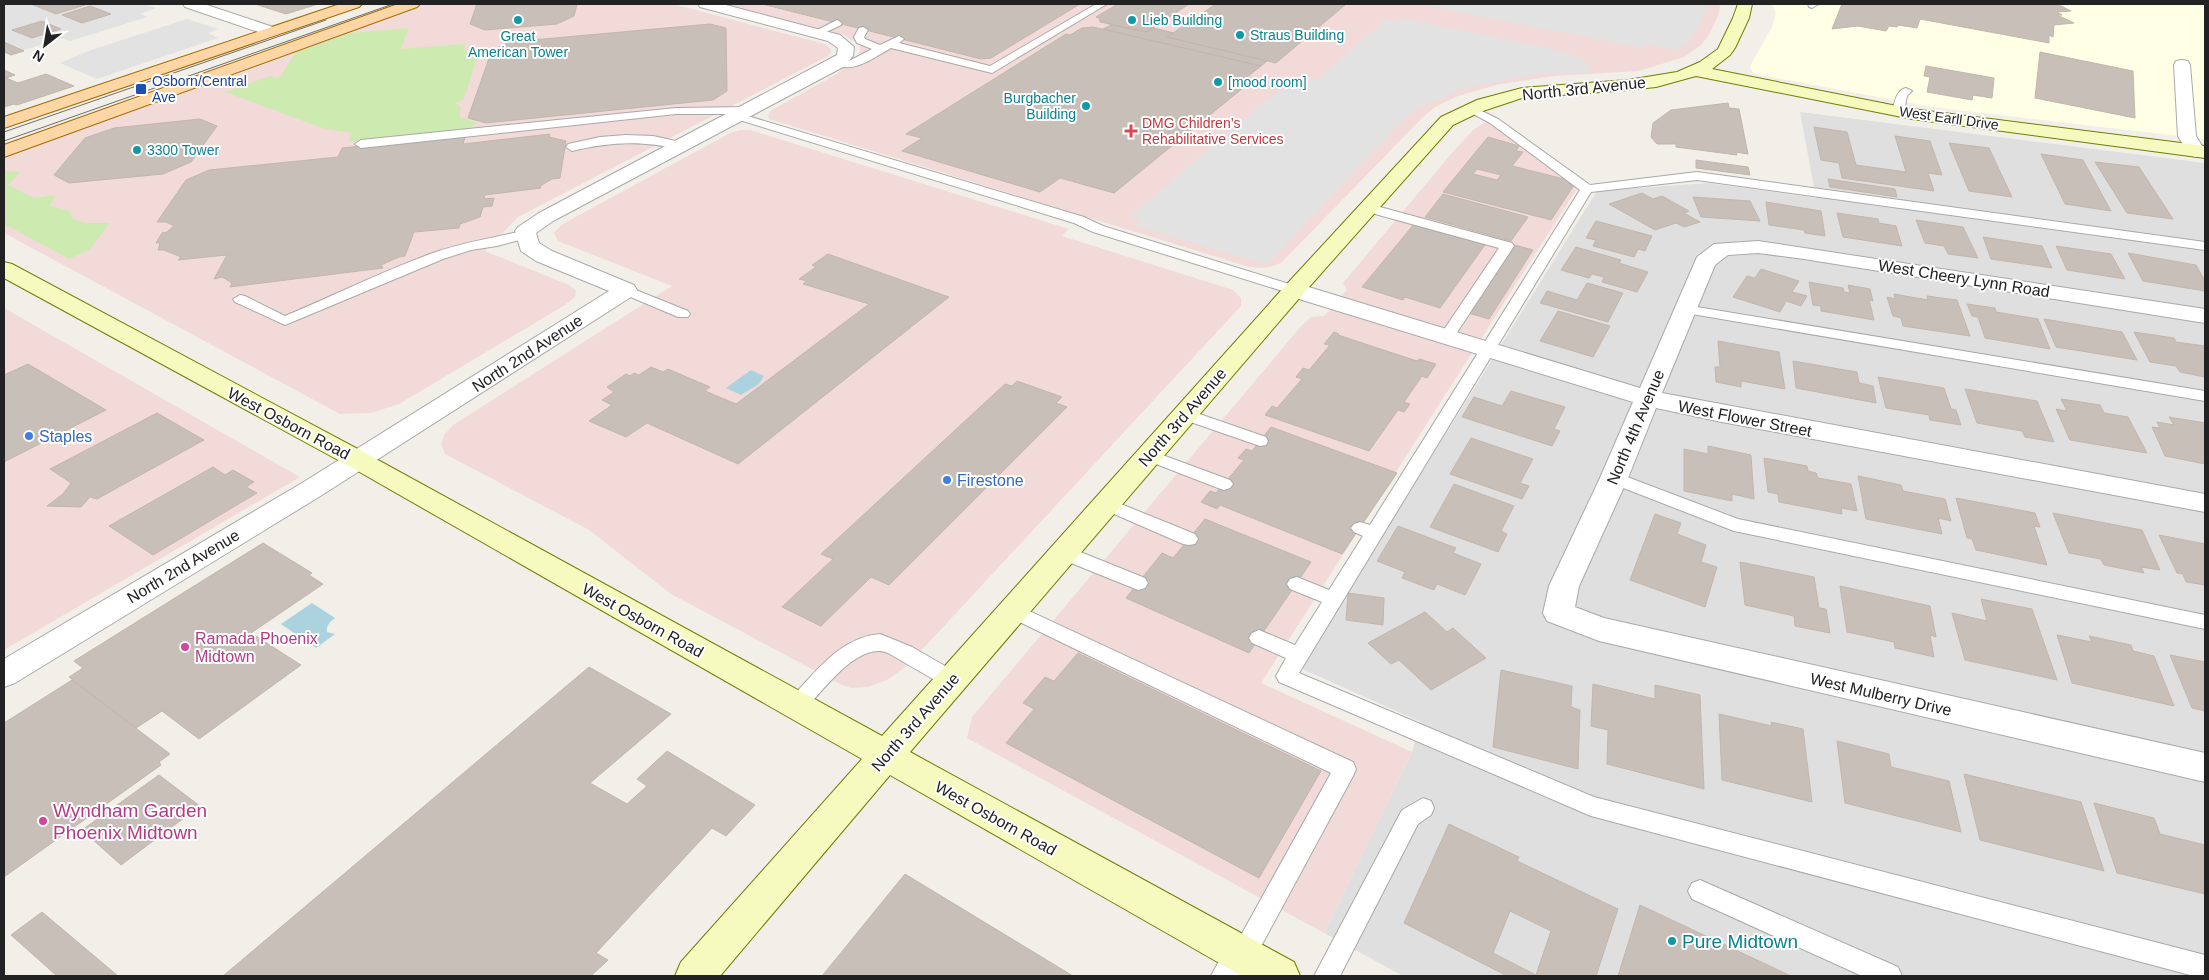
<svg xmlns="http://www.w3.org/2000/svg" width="2209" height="980" viewBox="0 0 2209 980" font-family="Arial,sans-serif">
<rect width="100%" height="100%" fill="#f2efe9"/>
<path fill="#e0dfdf" d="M1800,112L2205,163V976H1403L1324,933L1412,752L1421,722L1300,668L1597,191L1708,183L1816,198Z"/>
<path fill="#f2dad9" d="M425,4H673L825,44L830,48L831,52L828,56L518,217L485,251L569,285L576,290L575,297L565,305L399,404L371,413L340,414L4,233V155Z
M724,4H1719L1720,7L1718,16L1709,35L1701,45L1684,57L1639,71L1554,76L1500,84L1458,96L1435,107L1424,116L1281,263L1270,267L1260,268L1249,267L769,119L768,116L770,111L835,75L857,57L860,51V45L844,35Z
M1488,121L1580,184L1261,683L1412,752L1324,933L967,738L972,717L1302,325L1311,317L1324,316L1347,290L1343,283L1451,154L1474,129Z
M740,130H750L1069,229L1062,236L1233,290L1241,298V306L907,666L887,680L868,687L851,688L840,684L671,594L589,530L445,454L441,444L444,435L453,425L672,286L558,241L554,233L561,225L730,133Z
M4,308L300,477L4,650Z"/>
<path fill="#ffffe5" d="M1772,4H2205V139L1932,107L1760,75L1753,73L1750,66L1772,27L1776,14Z"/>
<path fill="#cdebb0" d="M409,28L401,49L465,44L464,50L478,55L464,99L455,103L461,107L459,117L478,123L465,130L348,142L352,133L325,129L225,92L270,76L276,78L280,77L295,53L349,33Z
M4,171L20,172L8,185L34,198L55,195L50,206L69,211L73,219L86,223H110L90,249L69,259L4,224Z"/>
<path fill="#e2e2e2" d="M4,4H142L156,8L140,14L147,17L70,41L63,38L11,54L4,52Z
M1420,4H1708V5L1695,33L1687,43L1678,50L1647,44L1643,48Z
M1399,18L1551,49L1581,58L1592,70L1583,73L1540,74L1484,84L1459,90L1417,109L1402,120L1267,264L1138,227V217L1128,218L1258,107L1279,91L1318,79L1385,20L1398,23Z
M187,19L218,29L208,33L218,38L97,79L60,63L91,50Z"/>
<path fill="#aad3df" d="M751,370L764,376L759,384L741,395L726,388Z
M312,603L335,618C330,622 326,625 327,632L335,634L316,648L281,624Z"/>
<path fill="#c7bfb8" stroke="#c4b6ab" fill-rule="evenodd" d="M31,4H82L85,5L56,14Z
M255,4H318L286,14Z
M477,4H577L574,16L557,24L485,30L470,24Z
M762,4H1080L991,58L981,59Z
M1118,4H1189L1147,32L1100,22L1099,18L1096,17Z
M1216,4H1341L1345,5L1276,63L1167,37Z
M1842,4H2057L2071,11L2057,12L2062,15H2057L2074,23L2054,25L2053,37L2049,35V43L1920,19L1917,28L1898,25L1897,27L1889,26L1886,31L1858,26L1832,29Z
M90,6L111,14L82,23L62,15Z
M42,21L61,29L32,38L12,30Z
M710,24L726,28L727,91L713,100L486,123L468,118L492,50L510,42Z
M1111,25L1147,32L1153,28L1162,30L1174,33L1167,37L1267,61L1261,66L1103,29Z
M1093,27L1261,66L1247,77L1254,79L1114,193L1060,178L1040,192L902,151L922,138L906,134L1066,34L1070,35L1082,28Z
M4,42L24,51L11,55L4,52Z
M2040,52L2133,71L2135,118L2035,98Z
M1926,66L1994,78L1992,98L1973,95L1972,100L1927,92L1930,77L1924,76Z
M4,70L15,75L6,78L18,83L46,74L74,86L17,105L14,104L4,107Z
M1728,103L1729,108L1739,109L1748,154L1736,152L1737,155L1676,147V144H1657L1651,137L1653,123L1671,110Z
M200,119L217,126L191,162L163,174L69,183L54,175L85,138L114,128Z
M1814,127L1847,132L1856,165L1906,172L1895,136L1930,141L1942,175L1928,173L1934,191L1842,178L1839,163L1821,160Z
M550,134L549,137L566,141L560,178L552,179L540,186L541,188L485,195L484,199L494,198L492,206L483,207L480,217L460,224L459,228L414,232L405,256L399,257L381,265L383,268L230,287L232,283L222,277L214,279L227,255L178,260L181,257L164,250H158L160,243H156L162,233L167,232L174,226L166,222H157L186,180L209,170L338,157L342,148L466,135L463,144Z
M1488,137L1519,146L1516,151L1523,152L1512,166L1576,182L1551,220L1443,192ZM1477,169L1501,175L1497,180L1473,174Z
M1949,143L1989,148L2012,197L1969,191Z
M2041,154L2083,160L2111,211L2065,204Z
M1696,160L1748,167L1750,175L1696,168Z
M2095,162L2139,167L2173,219L2127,213Z
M1828,179L1895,189L1897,197L1830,187Z
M1642,193L1653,199L1662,196L1689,211L1684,213L1700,222L1684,227L1676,223L1655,230L1609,204Z
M1443,194L1528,217L1511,241L1425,217Z
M1693,197L1750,201L1760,221L1701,217Z
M1766,202L1821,211L1825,236L1805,233L1804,230L1769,225Z
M1837,213L1878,219L1879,223L1896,226L1902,246L1843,237Z
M1916,220L1963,227L1978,258L1948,254L1944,246L1925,243Z
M1596,221L1652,236L1645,251L1638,249L1634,257L1593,246L1596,240L1586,238Z
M1415,223L1487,242L1440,308L1405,297L1403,300L1362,287Z
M1983,237L2042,246L2052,268L1991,259Z
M1511,244L1533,250L1489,319L1465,312Z
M2056,246L2111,254L2125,279L2067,270Z
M1576,247L1621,260L1619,263L1648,272L1637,292L1602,282L1604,277L1592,274L1589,278L1561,270Z
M2128,253L2196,265L2205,281V291L2143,281Z
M828,254L949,297L738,464L647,423L626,437L589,421L612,405L602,400L614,392L607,387L626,374L630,376L634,373L639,375L651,367L663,372L668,369L710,387L705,391L736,404L869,304L803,284L807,281L799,279L816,267L812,265Z
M1761,269L1799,281L1792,292L1807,296L1801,306L1786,301L1780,312L1733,297L1747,276L1755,278Z
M1809,282L1843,288L1844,292L1850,293L1848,285L1870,289L1873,301L1869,300L1874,320L1821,311V306L1813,305Z
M1587,283L1623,293L1608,322L1540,303L1547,291L1577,300Z
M1894,294L1928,300L1927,296L1957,300L1970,336L1903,326L1901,318L1893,316L1887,297L1895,299Z
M1967,304L1995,308L1996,312L2038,319L2050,349L1985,338L1978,317L1972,316Z
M1558,311L1610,326L1593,357L1540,341Z
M2044,319L2122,332L2137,360L2056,347Z
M1334,332L1339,334L1338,335L1417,361L1419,359L1436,364L1427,378L1422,376L1404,402L1410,404L1404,412L1398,410L1369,451L1265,415L1272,406L1277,408L1302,379L1296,377L1303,368L1309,370L1330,345L1324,344Z
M2134,332L2174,338L2176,342L2205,346V377L2180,372L2176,366L2150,362Z
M1718,341L1779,352L1785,389L1741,381V387L1716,382L1715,367H1720Z
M1793,361L1857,372L1859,383L1873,386L1876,403L1796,388Z
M28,364L106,410L4,462V375Z
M1878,377L1944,388L1951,409L1956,410L1961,425L1930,420L1929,415L1886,408Z
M1017,381L1062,397L1056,403L1067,407L889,585L871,577L821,626L782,607L833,559L821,554L1005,384L1012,386Z
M1965,389L2037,401L2054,442L2025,437L2022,431L1977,423Z
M1511,391L1565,407L1554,429L1560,431L1552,446L1462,417L1474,397L1502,406Z
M2061,399L2100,405L2104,413L2128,417L2147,453L2070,440L2056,409L2067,411Z
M157,413L204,440L97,499L90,497L81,507L47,506L63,494L71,483L50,469Z
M2169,417L2205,423V464L2165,456L2152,427L2160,428L2157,422L2174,425Z
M1271,427L1397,473L1342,554L1220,505L1217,509L1201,502L1210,491L1216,493L1244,460L1238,458L1246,449L1252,451Z
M1471,438L1533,459L1520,483L1529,486L1522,499L1450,474Z
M1708,446L1751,455L1754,499L1732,494V501L1684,491V449L1708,454Z
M1764,458L1807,466L1808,471L1816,473L1818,478L1851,484L1857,511L1841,508L1842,514L1779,502L1778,494L1768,492Z
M213,467L225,475L233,470L254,482L246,487L257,493L153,555L109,526Z
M1858,476L1901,485L1903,491L1945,499L1951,521L1938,518L1942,534L1866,519Z
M1454,484L1514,506L1501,531L1507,534L1498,552L1430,527Z
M1956,498L2035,513L2040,527L2034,526L2047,565L1976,550L1972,539L1967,538Z
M2053,513L2142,530L2160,570L2141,567L2144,573L2104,565L2101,559L2069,553Z
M1655,514L1681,523L1677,534L1706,545L1701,562L1717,567L1705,607L1630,580Z
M1205,519L1311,562L1249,653L1126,598L1162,553L1173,558Z
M1398,526L1456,548L1453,553L1481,564L1465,595L1437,584L1434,590L1402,578L1405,572L1377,561Z
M2159,535L2205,544V585L2186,582L2183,574L2177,573Z
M263,543L312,573L309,575L323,584L251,633L301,665L199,739L162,711L136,728L69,677L83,668L74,661Z
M1740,562L1814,577L1819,608L1826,609L1830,633L1795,626L1794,616L1745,605Z
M1840,586L1930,606L1936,637L1930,635L1934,657L1895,648L1894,642L1847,632Z
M1348,593L1384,598L1383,625L1346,620Z
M1981,599L2032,609L2057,680L1965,660L1952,613L1987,621Z
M1425,612L1447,632L1453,628L1486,658L1431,690L1399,660L1391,664L1368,643Z
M2057,635L2092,642L2089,636L2131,645L2133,651L2154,656L2174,706L2072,683Z
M1078,653L1321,771L1259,878L1006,743L1034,709L1023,703L1045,677L1054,681Z
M2170,655L2205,662V711L2192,708Z
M589,667L671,714L590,783L627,804L647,786L637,779L667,751L755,805L726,836L712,828L596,953L608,960L591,976H223Z
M1501,670L1572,686L1571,707L1580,710L1578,769L1493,747Z
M72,680L170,754L159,762L161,765L4,877V723Z
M1593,684L1655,699V685L1700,695L1704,789L1607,764L1608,730L1591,726Z
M1719,714L1772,726L1771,722L1803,729L1812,802L1722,780Z
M1837,741L1889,754L1891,767L1949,781L1961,832L1845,803Z
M1964,774L2081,802L2104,871L1980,840Z
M159,775L200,806L121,865L82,830Z
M2094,803L2154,818L2160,834L2205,845V894L2117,873Z
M1449,824L1519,857L1517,861L1618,909L1596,976H1507L1404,923ZM1510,911L1551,931L1536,975L1493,953Z
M905,874L1073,976H822Z
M1640,905L1791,976H1618Z
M42,912L118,976H57L11,935Z"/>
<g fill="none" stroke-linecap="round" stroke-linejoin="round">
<g stroke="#a9a9a9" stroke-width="2">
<path id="lane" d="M1096,4H1107L992,73L891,48C876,56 850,77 834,62L839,59L849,61L872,49L857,43L854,37L859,28L863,27L868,30L864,37L865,39L880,45L899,36L904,39L899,43L990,66Z
M1808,4H1819L1812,8L1809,7Z
M837,20L842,23L841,25L820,35L816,36L811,33Z
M1906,88L1912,91L1907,96L1904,111L1898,114L1894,113L1892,111C1895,102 1896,90 1906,88Z
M1470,105L1498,119L1590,185L1697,172L2205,242V250L1697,180L1591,192L1299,673L1594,797L2205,955V976H2194L1591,816L1279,682L1276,676L1286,658L1252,643L1249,638L1252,633L1259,630L1295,645L1322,602L1290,589L1287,584L1290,579L1297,577L1329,590L1363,536L1354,532L1351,528L1354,524L1360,522L1370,525L1580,190L1490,123L1466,110L1464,108Z
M749,107L753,108L755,110L753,112L741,114L1084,217L1103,226L1299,287L1301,290L1299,293H1289L1093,232L1074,223L733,118L731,116L733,114H676L361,148L355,144L361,140L676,108Z
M626,135L653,136L685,143L687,146L681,150C643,140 610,142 572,151L566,147L568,144L600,137Z
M1369,204L1512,243L1514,246L1452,340H1442L1439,337L1499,248L1364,211L1363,208Z
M526,230L533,234L531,237L497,246L471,250L443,259L285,325L235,302L233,299L240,295L245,296L285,316C335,295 383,271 433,253C463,242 495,238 526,230Z
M626,286L688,311L690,314L688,317H678L621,293L619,290L621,287Z
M1685,305L2205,391V401L1680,312L1678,309L1680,306Z
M1185,409L1266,437L1268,441L1266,445L1260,446L1179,418L1177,414L1179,410Z
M1149,450L1230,480L1233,484L1230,488L1224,490L1218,488L1143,459L1141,455L1143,451Z
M1614,472L1738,519L2205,615V629L1734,531L1608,482L1605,478L1608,474Z
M1106,498L1195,534L1198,539L1195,544L1189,545L1183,544L1100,508L1097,504L1100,500Z
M1063,545L1145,578L1148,583L1145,588L1138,590L1056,557L1054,552L1056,547Z
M1012,603L1353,762L1356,769L1353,776L1252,963L1243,967L1234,963L1230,955L1331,773L1005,615L1002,610L1005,605Z
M880,634L912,647L959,674L962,680L959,686L952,688L945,686L888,653C858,640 821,693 803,712L796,714L789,712L786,706L789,700C815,673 840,637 880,634Z
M1423,798L1431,801L1434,808L1431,815L1418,824L1340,976H1314L1402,810Z
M1700,880L1898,967L1902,976H1862L1692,899L1688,891L1692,883Z"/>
</g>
<g stroke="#a9a9a9" stroke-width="2">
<path id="street" d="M183,4H204L276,28L278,31L276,34H264L185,7Z
M698,4H722L840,35L854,47L853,56L845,66L553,221L536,233L539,243L552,251L634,285L637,290L634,295L322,495L15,683L4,687V659L302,483L609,291L536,261L521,251L515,231L518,227L539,213L837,55L838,48L828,41L700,7Z
M2182,60L2188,61L2190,65L2196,136L2205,151L2203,155L2196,157L2189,155L2178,136L2174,65L2176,61Z
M1758,241L2205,309V323L1804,259L1758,253L1728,255L1715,265L1662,393L2205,494V512L1722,422L1656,408L1628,478L1579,586L1575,607L1604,618L2205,753V782L1599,641L1547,621L1543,613L1549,586L1600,478L1633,402L1286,295L1283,290L1286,285L1294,283L1302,285L1640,388L1697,257L1714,244Z
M1243,936L1257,942L1263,955L1252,976H1211L1229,942Z"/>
</g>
<g stroke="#707d05" stroke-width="2">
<path id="secondary" d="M1738,4H1752L1749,18L1735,48L1730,55L1712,69L1912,109L2205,146V158L1912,119L1696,76L1656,87L1628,90L1522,98L1480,112L1453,125L1302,295L910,752L1294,962L1300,976H1242L890,775L720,976H675L681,962L862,759L349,466L4,278V262L12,264L367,454L882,736L1286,285L1441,117L1477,100L1522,88L1628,80L1677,72L1700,62L1718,49L1733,18Z"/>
</g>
<g stroke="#a06b00" stroke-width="2">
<path id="primary" d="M340,4H362L359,7L4,128V117Z
M398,4H420L417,7L4,157V145Z"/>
</g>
<use href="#lane" fill="#fff" fill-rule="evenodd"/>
<use href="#street" fill="#fff" fill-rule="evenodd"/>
<use href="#secondary" fill="#f7fabf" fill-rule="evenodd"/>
<use href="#primary" fill="#fcd6a4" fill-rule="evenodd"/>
<path stroke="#707070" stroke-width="1" d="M4,132L326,20
M4,141L393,4"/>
</g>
<g fill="#0f9aa8" stroke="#fff" stroke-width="2">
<circle cx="518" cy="20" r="5"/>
<circle cx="1132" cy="20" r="5"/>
<circle cx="1240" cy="35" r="5"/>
<circle cx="1218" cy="82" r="5"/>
<circle cx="1086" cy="106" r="5"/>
<circle cx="137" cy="150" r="5"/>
<circle cx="1672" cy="941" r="5"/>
</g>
<rect fill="#1a4fb4" stroke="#fff" stroke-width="2" x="135" y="83" width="12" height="12" rx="2.5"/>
<path fill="#e0444e" stroke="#fff" stroke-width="2" d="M1128.5 123.5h5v5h5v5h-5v5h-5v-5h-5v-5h5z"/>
<g fill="#3f7fe0" stroke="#fff" stroke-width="2">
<circle cx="29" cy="436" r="5"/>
<circle cx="947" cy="480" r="5"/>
</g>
<g fill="#d1479c" stroke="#fff" stroke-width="2">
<circle cx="185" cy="647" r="5"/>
<circle cx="43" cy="821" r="5"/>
</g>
<g text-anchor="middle" stroke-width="4" stroke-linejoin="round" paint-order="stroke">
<g font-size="14" fill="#0d838f" stroke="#fff" text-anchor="start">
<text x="1142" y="25">Lieb Building</text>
<text x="1250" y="40">Straus Building</text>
<text x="518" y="41" text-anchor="middle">Great<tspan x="518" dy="16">American Tower</tspan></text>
<text x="1228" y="87">[mood room]</text>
<text x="1076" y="103" text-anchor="end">Burgbacher<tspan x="1076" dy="16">Building</tspan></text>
<text x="147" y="155">3300 Tower</text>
</g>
<g font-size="14" fill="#164399" stroke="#fff" text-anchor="start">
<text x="152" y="86">Osborn/Central<tspan x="152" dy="16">Ave</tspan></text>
</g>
<g font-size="14" fill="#222" stroke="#fff">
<text transform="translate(1949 118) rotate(8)" y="5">West Earll Drive</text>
</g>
<g font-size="14" fill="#be3a42" stroke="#fff" text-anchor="start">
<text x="1142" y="128">DMG Children’s<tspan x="1142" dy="16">Rehabilitative Services</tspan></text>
</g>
<g font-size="16" fill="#222" stroke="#fff">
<text transform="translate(1584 88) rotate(-6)" y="6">North 3rd Avenue</text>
<text transform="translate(1964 278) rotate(9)" y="6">West Cheery Lynn Road</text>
<text transform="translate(527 353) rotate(-33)" y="6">North 2nd Avenue</text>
<text transform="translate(1182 417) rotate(-49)" y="6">North 3rd Avenue</text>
<text transform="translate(1745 418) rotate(11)" y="6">West Flower Street</text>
<text transform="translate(289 423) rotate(28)" y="6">West Osborn Road</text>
<text transform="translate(1635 427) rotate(-67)" y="6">North 4th Avenue</text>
<text transform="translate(183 566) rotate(-31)" y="6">North 2nd Avenue</text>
<text transform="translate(643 620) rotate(29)" y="6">West Osborn Road</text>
<text transform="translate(1881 694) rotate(13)" y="6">West Mulberry Drive</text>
<text transform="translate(915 722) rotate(-49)" y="6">North 3rd Avenue</text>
<text transform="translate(996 818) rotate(29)" y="6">West Osborn Road</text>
</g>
<g font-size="16" fill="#366cbe" stroke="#fff" text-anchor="start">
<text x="39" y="442">Staples</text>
<text x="957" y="486">Firestone</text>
</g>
<g font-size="16" fill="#b23c85" stroke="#fff" text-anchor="start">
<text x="195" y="644">Ramada Phoenix<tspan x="195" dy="18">Midtown</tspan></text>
</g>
<g font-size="19" fill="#b23c85" stroke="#fff" text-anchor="start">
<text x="53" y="817">Wyndham Garden<tspan x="53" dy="22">Phoenix Midtown</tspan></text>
</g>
<g font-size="19" fill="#0d838f" stroke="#fff" text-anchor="start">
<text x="1682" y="948">Pure Midtown</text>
</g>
</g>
<rect width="2209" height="980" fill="none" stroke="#222222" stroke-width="10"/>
<g transform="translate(45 45) rotate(211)" stroke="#ffffff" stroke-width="4" paint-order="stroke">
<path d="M0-4L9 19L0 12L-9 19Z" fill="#222222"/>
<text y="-8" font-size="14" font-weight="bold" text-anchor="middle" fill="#222222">N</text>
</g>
</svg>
